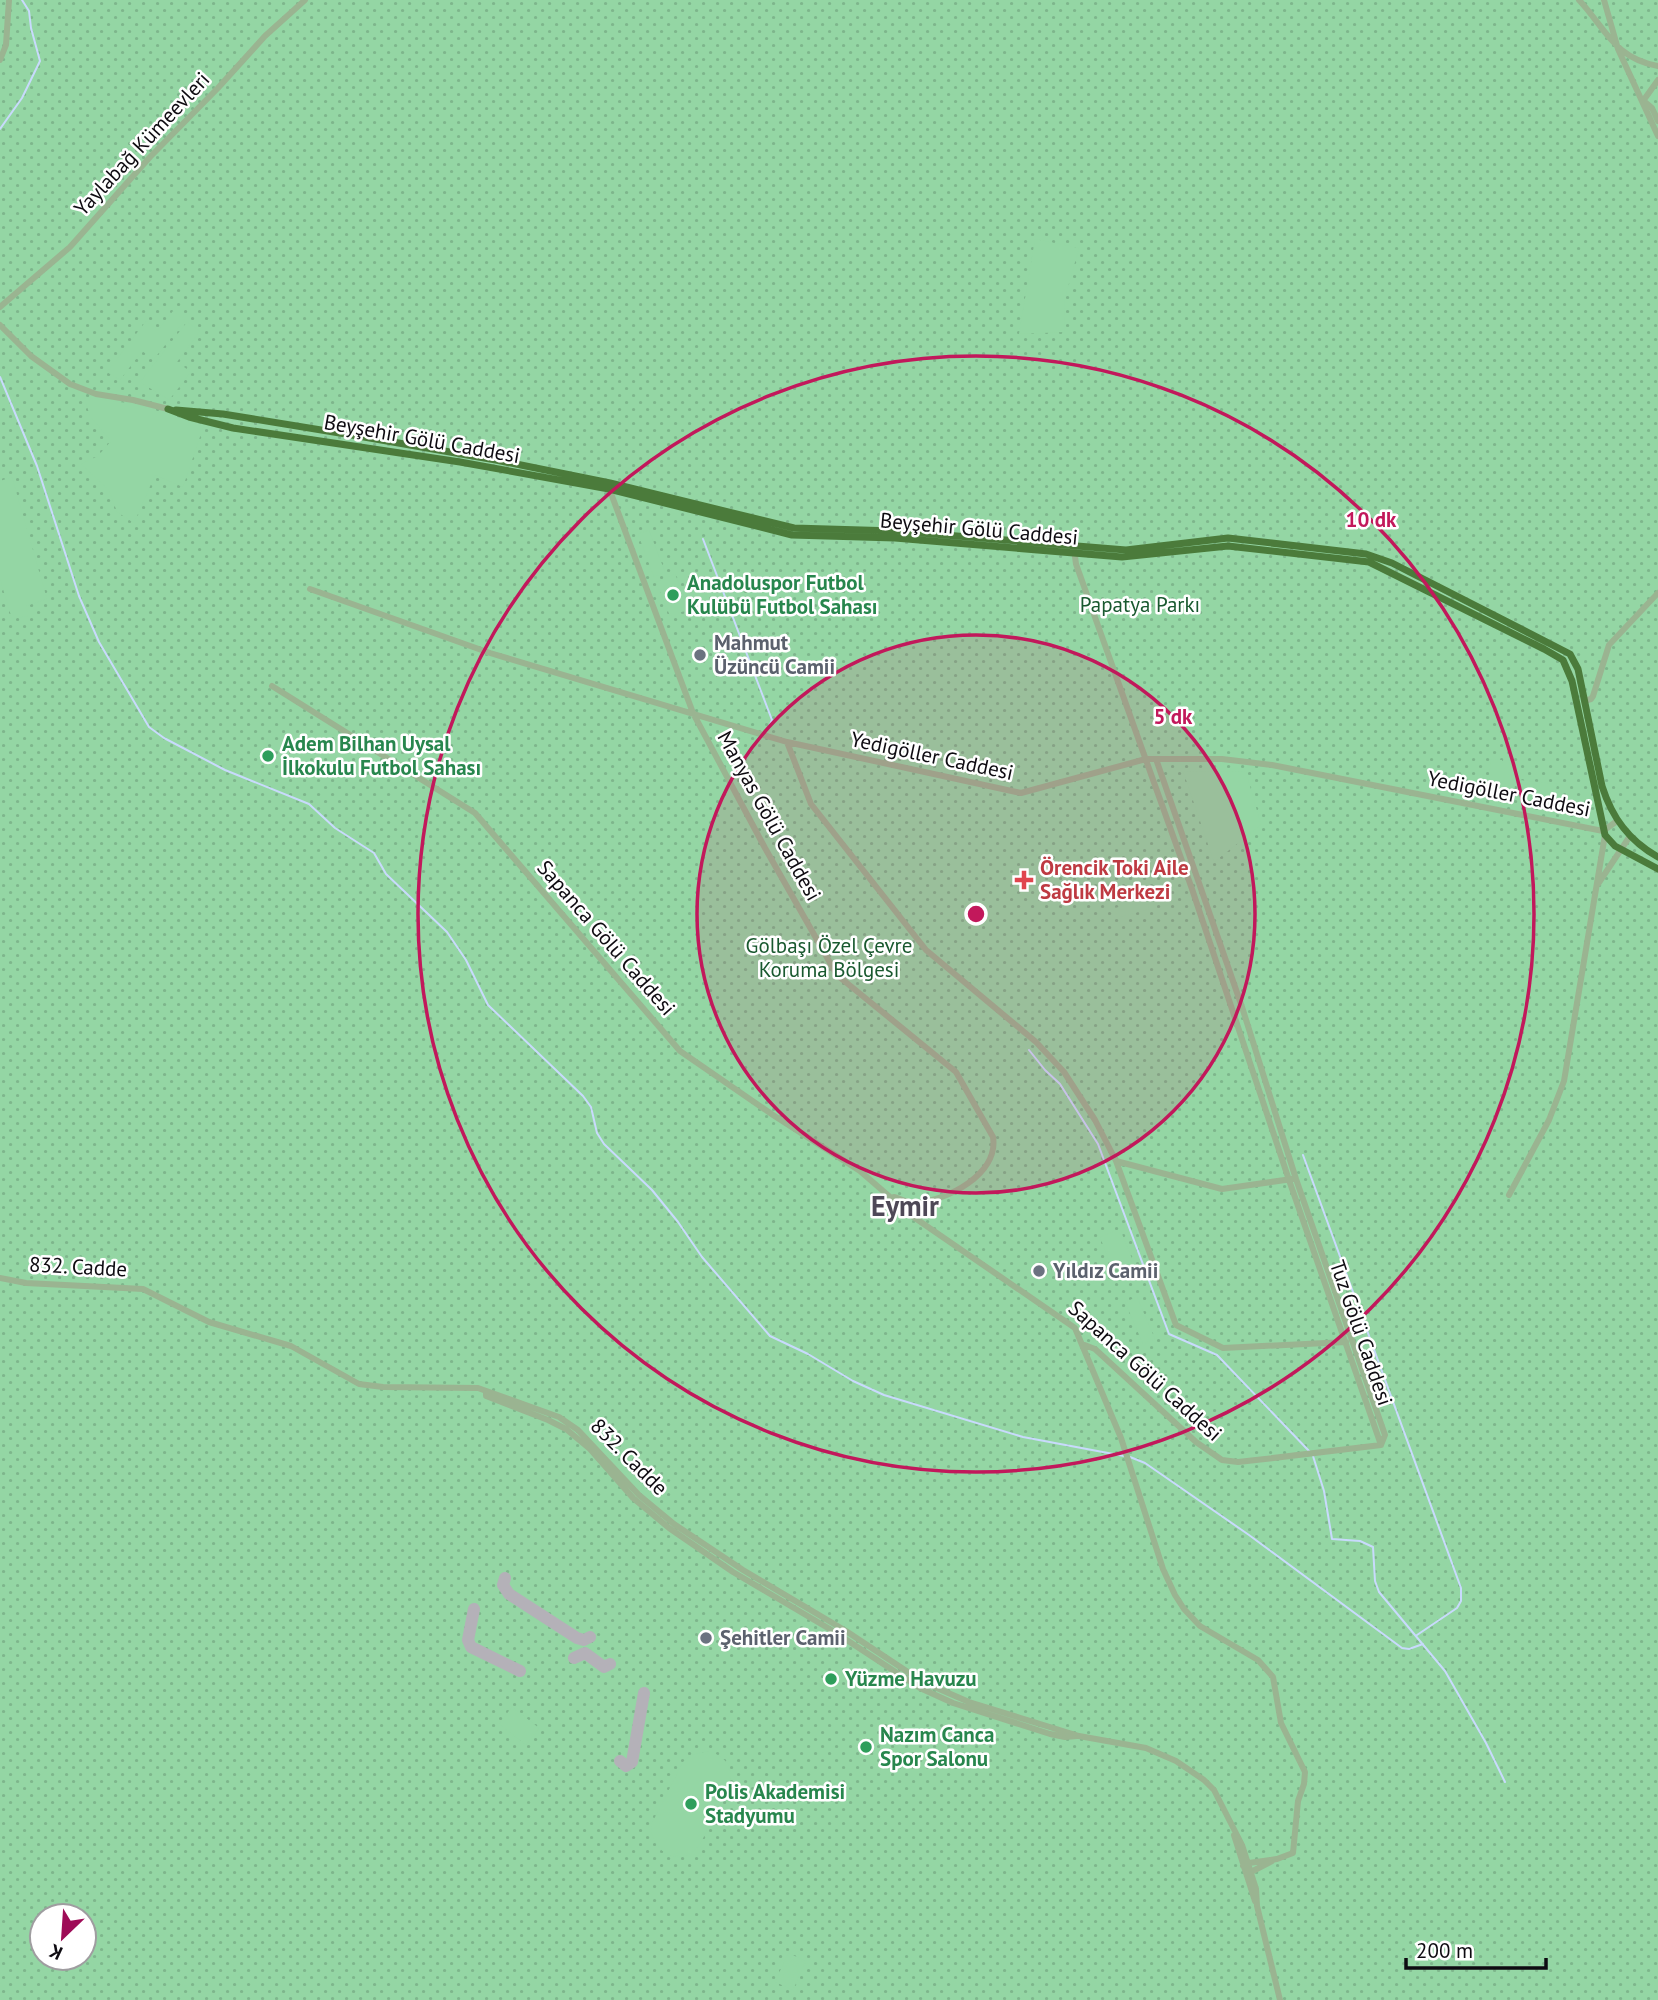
<svg xmlns="http://www.w3.org/2000/svg" width="1658" height="2000" viewBox="0 0 1658 2000" font-family="'PT Sans',sans-serif">
<defs>
<pattern id="park-dots" width="8" height="8" patternUnits="userSpaceOnUse" patternTransform="scale(1.75)"><rect width="8" height="8" fill="#94d6a4"/><path d="M2 2h.1M6 6h.1" fill="none" stroke="#7eb68c" stroke-width="1.8" stroke-linecap="round"/></pattern>
</defs>
<rect width="100%" height="100%" fill="#f9f6fd"/>
<path fill="url(#park-dots)" fill-rule="evenodd" d="M0,0H1658V2000H0ZM42,1916H84V1958H42Z"/>
<path fill="#94d6a4" d="M1035,239L1079,248L1064,301L1065,332L1019,334Z
M173,311L185,320L154,359L142,351L120,380L107,372L146,321L158,330Z
M187,322L200,331L177,362L191,372L169,400L140,382Z
M84,397L134,404L204,425L183,487L155,475L134,523L117,512L109,490L81,464L98,456L111,441L90,416Z
M12,477L47,599L26,606L28,616L12,619L0,579V481Z
M649,530L665,572L654,577L638,534Z
M675,574L690,609L670,616L656,582Z
M1491,759L1502,760V766L1505,760L1518,762L1514,793L1488,790Z
M1183,771L1246,772L1261,825L1214,862Z
M1520,780L1557,784L1555,796L1518,792Z
M1147,900L1149,909L1117,918L1115,908Z
M1120,1229L1133,1261L1112,1269L1100,1237Z
M1137,1297L1155,1339L1143,1344L1125,1302Z
M512,1707L539,1728L526,1745L499,1724Z
M708,1751C750,1764 723,1799 710,1823C706,1832 701,1845 694,1851C674,1868 647,1845 652,1823L683,1762L691,1755Z
M788,1953L806,1961L793,1990L775,1982Z"/>
<g fill="none" stroke-linecap="round" stroke-linejoin="round">
<path stroke="#c8dafc" stroke-width="2" d="M0,129L22,98L40,61L31,28L29,11L22,0
M0,377L37,466L79,596L99,642L149,727L164,738L225,770L309,804L335,828L374,853L386,874L447,932L466,960L488,1005L583,1096L591,1107L597,1133L604,1144L652,1190L678,1222L702,1257L770,1336L808,1354L853,1381L884,1395L1023,1437L1124,1456
M703,539L772,720L768,729
M1029,1050L1045,1070L1060,1084L1098,1144L1169,1334L1217,1355L1310,1452
M1303,1155L1461,1588V1601L1457,1608L1417,1635
M1313,1456L1324,1491L1332,1539L1360,1541L1373,1547L1375,1581L1379,1592L1445,1671L1486,1743L1505,1782
M1130,1457L1145,1463L1249,1535L1402,1648L1409,1649L1423,1644"/>
<path stroke="#b4b1b8" stroke-width="12" d="M505,1578L503,1585L509,1594L577,1638L584,1640L590,1637
M474,1609L468,1640L471,1647L520,1671
M574,1658L585,1653L604,1667L610,1664
M620,1761L626,1766L632,1762L644,1693"/>
<path stroke="#9ab491" stroke-width="6" d="M1579,0C1606,29 1614,58 1658,66
M1604,0L1618,49L1658,136
M0,60L6,45L9,0
M1643,101L1658,80
M1645,102L1652,108L1658,121
M0,307L70,247L150,157L218,88L265,36L305,0
M0,325L31,356L70,384L96,394L133,400L168,409
M609,488L693,713L765,848L837,975L956,1072L993,1137C999,1174 947,1201 915,1203C909,1203 901,1199 894,1197
M1074,549L1076,564L1192,889L1289,1180L1381,1445
M310,589L490,653L787,742L1021,793L1146,759H1222L1272,765L1603,831L1617,821
M272,686L475,813L680,1051L773,1115L860,1171L912,1216L1075,1328L1121,1438L1163,1569L1175,1595L1184,1609L1200,1626L1258,1660L1273,1677L1281,1723L1305,1772L1304,1784L1298,1801L1293,1853L1277,1859L1249,1863L1243,1866
M1584,701L1591,699L1593,696L1609,645L1658,593
M787,742L811,804L926,950L1036,1042L1064,1072L1095,1120L1116,1161L1176,1325L1223,1348L1346,1342
M1156,759L1242,1007L1296,1179L1385,1435L1381,1445
M1598,884L1630,836
M1116,1161L1222,1189L1292,1179
M1509,1195L1549,1120L1564,1081L1605,835
M0,1278L26,1283L143,1289L209,1322L291,1346L359,1384L383,1387L478,1388L559,1417L578,1430L639,1495L674,1524L743,1570L846,1631L923,1682L969,1702L1079,1736L1146,1748L1176,1761L1204,1780L1214,1790L1242,1845L1256,1889L1257,1906L1280,2000
M1082,1344L1095,1349L1196,1442L1222,1460L1238,1462L1265,1459L1381,1445
M486,1393V1396L548,1420L566,1429L590,1449L633,1498L669,1528L733,1572L833,1631L920,1688L953,1703L1050,1734L1065,1737L1077,1736
M1234,1835L1255,1901
M1251,1872L1272,1861"/>
<path stroke="#4b7b3b" stroke-width="7" d="M168,409L189,417L233,428L460,462L609,489L792,535L895,538L1122,557L1228,546L1369,562L1544,649L1563,660L1572,681L1605,835L1615,846L1658,869
M176,410L223,414L364,437L496,460L610,483L794,528L896,531L1126,550L1228,538L1366,554L1392,563L1570,654L1578,669L1602,786C1612,818 1629,841 1658,857"/>
</g>
<circle cx="976" cy="914" r="279" fill="#c2185b" fill-opacity=".12"/>
<g fill="none" stroke="#c2185b" stroke-width="3.5">
<circle cx="976" cy="914" r="279"/>
<circle cx="976" cy="914" r="558"/>
</g>
<g fill="#2e9e5b" stroke="#fff" stroke-width="2.5">
<circle cx="673" cy="595" r="7"/>
<circle cx="268" cy="756" r="7"/>
<circle cx="831" cy="1679" r="7"/>
<circle cx="866" cy="1747" r="7"/>
<circle cx="691" cy="1804" r="7"/>
</g>
<g fill="#6b7280" stroke="#fff" stroke-width="2.5">
<circle cx="700" cy="655" r="7"/>
<circle cx="1039" cy="1271" r="7"/>
<circle cx="706" cy="1638" r="7"/>
</g>
<path fill="#e0444e" stroke="#fff" stroke-width="2.5" d="M1020.5 869.5h7v7h7v7h-7v7h-7v-7h-7v-7h7z"/>
<g text-anchor="middle" stroke-width="5" stroke-linejoin="round" paint-order="stroke">
<g font-size="21" fill="#0e0b11" stroke="#fff">
<text transform="translate(142 144) rotate(-47)" y="7">Yaylabağ Kümeevleri</text>
<text transform="translate(422 439) rotate(10)" y="7">Beyşehir Gölü Caddesi</text>
<text transform="translate(979 529) rotate(5)" y="7">Beyşehir Gölü Caddesi</text>
<text transform="translate(932 756) rotate(12)" y="7">Yedigöller Caddesi</text>
<text transform="translate(1509 794) rotate(11)" y="7">Yedigöller Caddesi</text>
<text transform="translate(769 816) rotate(61)" y="7">Manyas Gölü Caddesi</text>
<text transform="translate(606 938) rotate(49)" y="7">Sapanca Gölü Caddesi</text>
<text transform="translate(78 1267) rotate(3)" y="7">832. Cadde</text>
<text transform="translate(1361 1333) rotate(71)" y="7">Tuz Gölü Caddesi</text>
<text transform="translate(1145 1371) rotate(42)" y="7">Sapanca Gölü Caddesi</text>
<text transform="translate(629 1457) rotate(45)" y="7">832. Cadde</text>
</g>
<g font-size="21" font-weight="bold" fill="#27864d" stroke="#fff" text-anchor="start">
<text x="687" y="590">Anadoluspor Futbol<tspan x="687" dy="24">Kulübü Futbol Sahası</tspan></text>
<text x="282" y="751">Adem Bilhan Uysal<tspan x="282" dy="24">İlkokulu Futbol Sahası</tspan></text>
<text x="845" y="1686">Yüzme Havuzu</text>
<text x="880" y="1742">Nazım Canca<tspan x="880" dy="24">Spor Salonu</tspan></text>
<text x="705" y="1799">Polis Akademisi<tspan x="705" dy="24">Stadyumu</tspan></text>
</g>
<g font-size="21" fill="#19592f" stroke="#fff">
<text x="1140" y="612">Papatya Parkı</text>
<text x="829" y="953">Gölbaşı Özel Çevre<tspan x="829" dy="24">Koruma Bölgesi</tspan></text>
</g>
<g font-size="21" font-weight="bold" fill="#5b616d" stroke="#fff" text-anchor="start">
<text x="714" y="650">Mahmut<tspan x="714" dy="24">Üzüncü Camii</tspan></text>
<text x="1053" y="1278">Yıldız Camii</text>
<text x="720" y="1645">Şehitler Camii</text>
</g>
<g font-size="21" font-weight="bold" fill="#be3a42" stroke="#fff" text-anchor="start">
<text x="1040" y="875">Örencik Toki Aile<tspan x="1040" dy="24">Sağlık Merkezi</tspan></text>
</g>
<g font-size="28" font-weight="bold" fill="#4e4857" stroke="#fff">
<text x="905" y="1216">Eymir</text>
</g>
</g>
<circle cx="976" cy="914" r="10" fill="#c2185b" stroke="#fff" stroke-width="3.5"/>
<g font-size="21" text-anchor="middle" font-weight="bold" fill="#c2185b" stroke="#fff" stroke-width="5" stroke-linejoin="round" paint-order="stroke">
<text x="1371" y="527">10 dk</text>
<text x="1173" y="724">5 dk</text>
</g>
<g transform="translate(63 1937) rotate(205)"><circle r="33" fill="#ffffff" stroke="#9f9da0" stroke-width="2"/>
<path d="M0-5L12 26L0 18L-12 26Z" fill="#9e0c57"/>
<text y="-10" font-size="19" font-weight="bold" text-anchor="middle" fill="#0e0b11">K</text>
</g>
<path d="M1406 1958v10h140v-10" fill="none" stroke="#0e0b11" stroke-width="3.5"/>
<text x="1416" y="1958" font-size="21" fill="#0e0b11" stroke="#ffffff" stroke-width="5" paint-order="stroke">200 m</text>
</svg>
